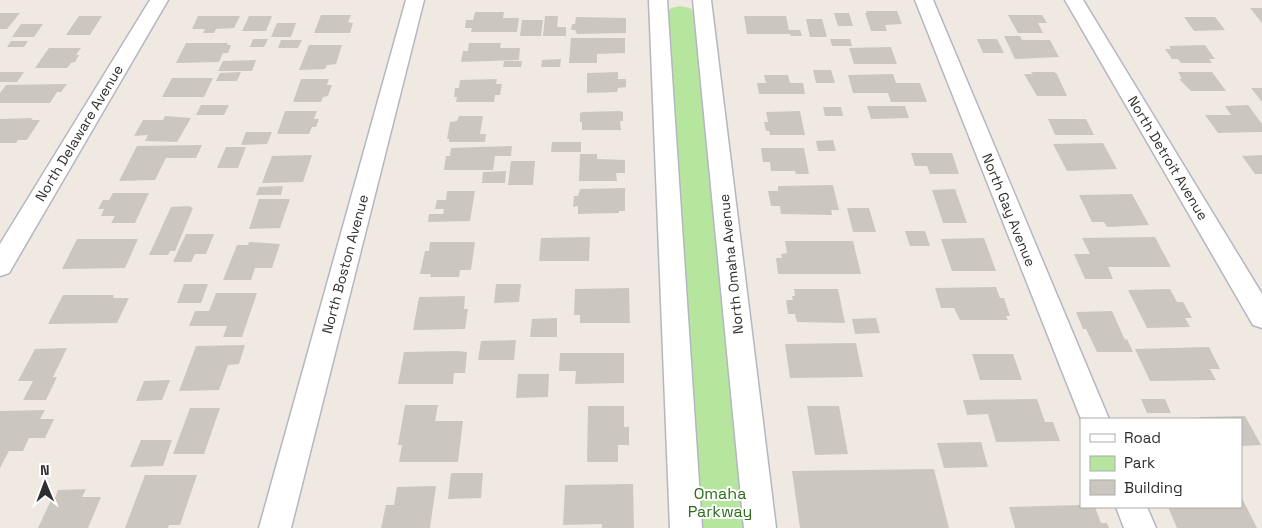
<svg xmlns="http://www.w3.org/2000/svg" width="1262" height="528" viewBox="0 0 1262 528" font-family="'Space Grotesk',sans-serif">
<rect width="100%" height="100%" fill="#efe9e1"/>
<path fill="#b6e59e" d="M680,6L690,8L695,13L745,528H698L667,13L671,8Z"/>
<path fill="#cbc7bf" d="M1250,8H1262V23Z
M866,11H897L902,24L885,25L887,31H871L865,13H867Z
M475,12H504L503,18H519L517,32H471L472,28H465L466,20H473Z
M0,13H20L7,29H0Z
M834,13H849L853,26H838Z
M321,15H351L348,22L353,23L350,33H314Z
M1008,15H1042L1047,23H1038L1043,33H1018Z
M79,16H102L90,35H66Z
M198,16H240L234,28L216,29L214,33H203L205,29H192Z
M249,16H272L266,31H242Z
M545,16H558L557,27H566V36H543Z
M744,16H786L789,30H800L802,36H791L790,34H747Z
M576,17L626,18V33L577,34L575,30H571L572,24H575Z
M1184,17H1215L1225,30L1194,31Z
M806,19H822L827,37H810Z
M522,20H543L541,36H520Z
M277,23H296L291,37H271Z
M21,24H43L34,37H12Z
M1004,36H1020L1022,40H1050L1059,57L1015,59Z
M571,38H625V53L597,54V63H569Z
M253,39H268L264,47H250Z
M830,39H850L852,46H832Z
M977,39H997L1004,53H983Z
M281,40H302L298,48H278Z
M11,41H28L24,47H7Z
M186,43H228L227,45H231L228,53H223L219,62L176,63Z
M469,43H501L500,48H520L519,60L461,62L463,51H468Z
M309,45H342L336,64L327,65L325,69L299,70Z
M1205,45L1215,59H1209L1212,63H1181L1178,59H1172L1165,49H1171L1169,46Z
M891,47L897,64H854L849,48Z
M49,48H81L76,55H79L75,62L71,63L67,68H35Z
M561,59L560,67H541L542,60Z
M256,60L252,71H218L223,61Z
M504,61H522L521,67H503Z
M813,70H831L835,83H816Z
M0,72H24L17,82H0Z
M241,72L237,81H216L220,73Z
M618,72V79H626V87L618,88L617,92L587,93V73Z
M1031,72H1054L1057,74L1067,96H1037L1024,74H1033Z
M1178,72H1212L1226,91H1191L1179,79H1182Z
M893,74L896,83H920L927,102H891L888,93H853L848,75Z
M764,75H788L790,83H803L805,94H759L757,83H766Z
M172,78H213L204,97H162Z
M301,79H329L327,85H332L328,96L323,97L321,102H293Z
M497,79L496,84H502L500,95H495L494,102H456L457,97H454L455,88H459L460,80Z
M67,84L61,92H57L50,103H0V93L6,85Z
M1251,88H1262V102Z
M201,105H229L224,115H196Z
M1248,105L1262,124V132L1218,133L1205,115H1231L1225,106Z
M867,106H905L909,118L871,119Z
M823,107H841L843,116H825Z
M285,111H317L314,119H319L316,127H312L309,134H277Z
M620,111L623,112V121H620L621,130H582V122H580V113L583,112Z
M800,111L805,135H770L769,131H766L764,122H768L766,112Z
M165,116L191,118L177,142L145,141L148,135L134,136L143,120H163Z
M459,116H483L480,134H486L485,142H449V139H447L450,122L457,121Z
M33,118L31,120H40L27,140H18L16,143H0V119Z
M1048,119H1086L1094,135H1055Z
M246,132H272L267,144L241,145Z
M833,140L836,151H818L816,141Z
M552,142H581V152H551Z
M1103,143L1117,169L1067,171L1053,144Z
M202,145L196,158H166L155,180L119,181L137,146Z
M512,146L511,156H495L493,170H444L446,156H450L451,148Z
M226,147H246L238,168H217Z
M761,148H804L809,174H796L795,171H771L770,162H763Z
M911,153H952L959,174H930L927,166H915Z
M580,154H597V159L625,160V173H616L617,181H579Z
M312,155L303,182L262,183L272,156Z
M1262,155V174H1255L1242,156Z
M511,161H535L533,185H508Z
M506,171L505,183H482L483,172Z
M833,185L839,210H831L832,215L781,214L780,206H771L768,191H778V186Z
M283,186L281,195H256L259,187Z
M625,188V211H619V213L578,214V206L573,207L574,196H578L580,189Z
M955,189L967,223H943L932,190Z
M447,191H475L470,221L428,222L429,214H443L444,209H435L437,200H446Z
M113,193H149L135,223H111L115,216H101L104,209H98L103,200H109Z
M1132,194L1149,225L1107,227L1104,222H1092L1079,195Z
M259,199H290L280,228L249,229Z
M189,206L193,208L175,251H170L168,255H149L171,207Z
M847,208H869L876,232H853Z
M905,231H925L930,246H910Z
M186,234H214L206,254H195L191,262H173Z
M590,237L589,261H539L541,238Z
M1155,237L1171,267H1108L1113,279H1085L1074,254H1090L1082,238Z
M984,238L996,271H952L941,239Z
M77,239H138L125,268L62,269Z
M785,241H853L861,274H778L776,258H782L781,254L787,253Z
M249,242L280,244L272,268H255L251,280H223L237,245H248Z
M430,242H475L471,270H460L459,277H430L431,274H420L425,251H429Z
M184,284H208L201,303H177Z
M496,284H521L519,302L494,303Z
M996,287L1000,298H1004L1010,316H1006L1008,320H960L954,308H941L935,288Z
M629,288L630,323H580V315H574L575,289Z
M794,289H838L845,323L797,322L795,314H788L786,300H793L792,296H795Z
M1170,289L1177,302H1183L1192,318H1185L1190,327L1147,328L1128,290Z
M216,293H257L242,337H223L227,326H189L195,311H209Z
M63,295H114L113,298H129L117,323L48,324Z
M465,296L464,309H468L465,329L413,330L419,297Z
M1112,311L1125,340L1127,339L1133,352H1097L1086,329H1083L1076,312Z
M557,318V337H530L532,319Z
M876,318L880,333L855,334L852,319Z
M516,340L514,360H478L481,341Z
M856,343L863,377L790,378L785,344Z
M245,345L239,364L228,365L219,390L179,391L196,346Z
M1209,347L1220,369H1210L1216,380L1150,381L1135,349Z
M67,348L53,377H57L46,400H23L33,381H18L35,349Z
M457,351L467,352L465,373H454L453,384H398L404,352Z
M560,353H624V383L575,384L576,371H559Z
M972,354H1013L1022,380H980Z
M518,374H549L548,397L516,398Z
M170,380L162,400L136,401L144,381Z
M1037,399L1045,422H1053L1060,441L996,442L988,414L967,415L963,400Z
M1141,399H1165L1171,413H1147Z
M405,405H438L435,421H463L458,462H399L402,445H398Z
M588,406H624V427H629V445H618V462H587Z
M807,406H839L848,454L815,455Z
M190,408H220L204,454H173Z
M45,410L40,419H54L45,438H29L23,451H9L0,468V411Z
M1245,416L1261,445L1241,446V419H1200L1199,417Z
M141,440H172L163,466L130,467Z
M981,442L988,467L944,468L937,443Z
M934,469L949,528H800L792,471Z
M451,473H483L481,498L448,499Z
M145,475H197L180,525H169L168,528H125Z
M633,484L634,528H602V524L563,525L565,485Z
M436,486L430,528H381L386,505H394L397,487Z
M86,489L82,497H101L88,528H38L52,498H55L58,490Z
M1241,496L1257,528H1177L1168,507H1241Z
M1081,505L1095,507L1101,523H1107L1109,528H1015L1009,507Z"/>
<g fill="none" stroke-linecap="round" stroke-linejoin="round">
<g stroke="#b4b7c1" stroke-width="3">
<path id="minor" d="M150,0H168L9,273L0,276V244Z
M406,0H424L291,528H259Z
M649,0H667L702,528H670Z
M693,0H711L776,528H744Z
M915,0H933L1109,419H1081Z
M1065,0H1083L1262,294V328L1253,325Z
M1116,507H1147L1156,528H1124Z"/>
</g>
<use href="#minor" fill="#fff" fill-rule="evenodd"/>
</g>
<g text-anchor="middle" stroke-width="4" stroke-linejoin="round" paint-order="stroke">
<g font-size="14" fill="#2e2e2e" stroke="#fff">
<text transform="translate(79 133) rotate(-59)" y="5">North Delaware Avenue</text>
<text transform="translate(1168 158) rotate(59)" y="5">North Detroit Avenue</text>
<text transform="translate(1009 210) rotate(68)" y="5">North Gay Avenue</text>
<text transform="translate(345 264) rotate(-75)" y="5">North Boston Avenue</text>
<text transform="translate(731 264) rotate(-96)" y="5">North Omaha Avenue</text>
</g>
<g font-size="16" fill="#2c6e1b" stroke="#fff">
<text x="720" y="499">Omaha<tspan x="720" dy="18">Parkway</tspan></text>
</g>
</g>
<rect x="1080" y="418" width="162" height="90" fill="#ffffff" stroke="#ababab"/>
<rect x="1090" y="434" width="25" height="8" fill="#ffffff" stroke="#ababab"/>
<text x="1124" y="443" font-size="15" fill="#2e2e2e">Road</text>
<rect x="1090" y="456" width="25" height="15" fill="#b6e59e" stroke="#ababab"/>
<text x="1124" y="468" font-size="15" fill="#2e2e2e">Park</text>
<rect x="1090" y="480" width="25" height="15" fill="#cbc7bf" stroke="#ababab"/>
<text x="1124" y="493" font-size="15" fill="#2e2e2e">Building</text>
<g transform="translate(45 483) rotate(359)" stroke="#ffffff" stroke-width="4" paint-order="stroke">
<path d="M0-4L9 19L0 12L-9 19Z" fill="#2e2e2e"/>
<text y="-8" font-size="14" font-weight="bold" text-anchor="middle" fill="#2e2e2e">N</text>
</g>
</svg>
